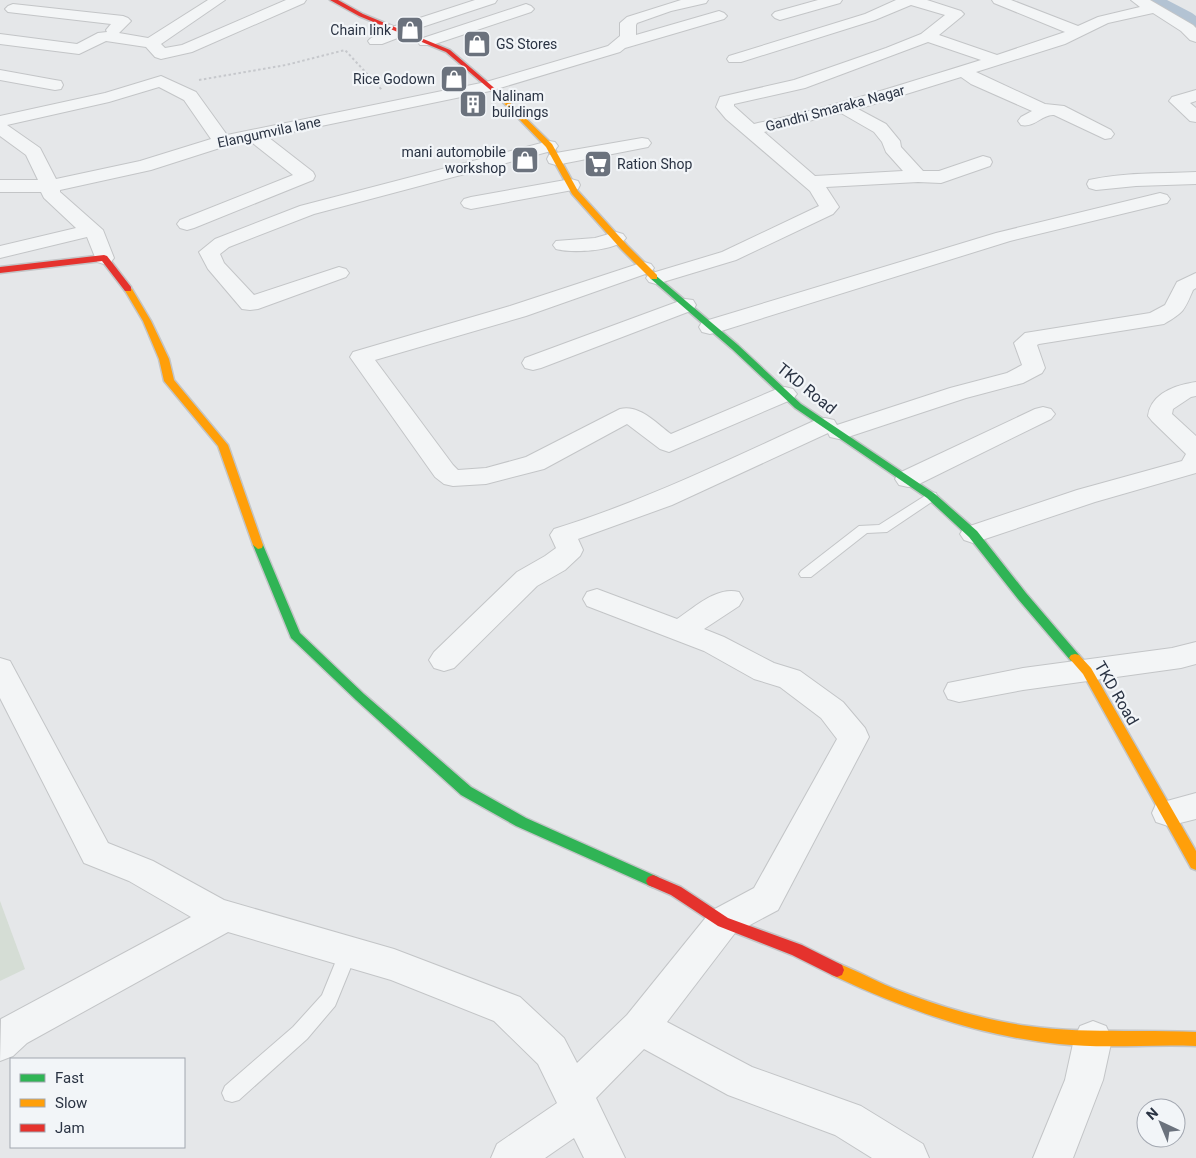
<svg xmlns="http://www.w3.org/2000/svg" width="1196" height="1158" viewBox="0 0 1196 1158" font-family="Roboto,sans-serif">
<rect width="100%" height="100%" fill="#e5e7e9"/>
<path fill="#d5ddd5" d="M0,901L25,969L0,981Z"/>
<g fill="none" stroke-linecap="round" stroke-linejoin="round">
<path fill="#b3c3d3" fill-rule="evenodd" d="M1137,0H1167L1192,13L1196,16V34L1188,32L1176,23L1141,5Z"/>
<g stroke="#c3c5c7" stroke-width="2">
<path id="lane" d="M931,492L936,493L937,496L936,499L887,532L867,533L811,577H801L799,574L801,571L859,526L879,525Z
M348,944L354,946L357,952L335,1006L307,1039L239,1100L232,1102L225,1100L222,1093L225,1086L293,1027L322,995L342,946Z"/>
</g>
<g stroke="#c3c5c7" stroke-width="2">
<path id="street" d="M208,0H225L161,44L165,48L182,45L286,0H306L304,3L192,52L161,59L155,57L146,47L106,41L79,54L0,44V34L77,44L98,33L107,32L106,30L111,24L8,12L5,9L8,6L13,4L123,16L128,18L131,21L119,33L148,38Z
M475,0H497L495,3L410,31L408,34L382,44H370L368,41C374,33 387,35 392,27Z
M681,0H708L706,3L671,11L637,23L636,25V35L719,11L724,13L727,16L724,19L625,48L620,52L490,91L268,137L313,172L315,176L313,180L194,228L187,230L180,228L177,224L180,220L293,175L250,141L226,146L151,170L60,190V192L103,230L114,258L111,262L104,264L97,262L87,237L0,258V246L76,228L44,198L41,192H0V180H38L26,155L0,136V116L105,93L161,76L196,92L227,135L486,82L608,46L620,36V23L627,17ZM159,87L184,100L211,139L140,161L56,179L40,148L7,125L109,102Z
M818,0H842L840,3L780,20L775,18L772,15L775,12Z
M896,0H927L961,11L964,14L961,17L939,35L997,55L1065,32L994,3L992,0H1011L1078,26L1098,17L1140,7L1131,0H1150L1193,25L1196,28V42L1190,40L1181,31L1153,13L1108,23L1065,44L976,72L1045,104L1064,106L1111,130L1114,134L1111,138L1105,139L1054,115C1042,114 1035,128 1021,125L1018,121L1021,117L1032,111L971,84L961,77L858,109L886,124L900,141L901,147L923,171H939L983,156L990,158L992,162L990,166L941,183L918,182L826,187L839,207L833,214L736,260L663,282L656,284L649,282L646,278L649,274L722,252L819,206L810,191L726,119L716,107L720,97L794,80L886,48L921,34L945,15L911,5L875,20L741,62H729L727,59L729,56L865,14ZM928,42L981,60C906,83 831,108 754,124L734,106V104L805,88ZM841,113L874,132L882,142L886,152L903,171L815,176L764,132Z
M526,4L531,6L534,9L531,12L432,45H420L418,42L420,39Z
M0,70L55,80L61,81L63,85L61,89L55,90L0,80Z
M1196,90V101L1190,103L1196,108V122L1190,121L1169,101L1172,97Z
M642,138L648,139L651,143L648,147L556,165L549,163L547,159L549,155L556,153Z
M549,141L555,142L558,146L555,150L314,214L229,247L220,254L224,263L254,295L339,267L346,269L349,273L346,277L258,309L250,310L242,309L208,269L199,252L215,239L300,206Z
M1196,172V184L1136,186L1096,190L1089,188L1087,184L1089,180C1123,172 1161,174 1196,172Z
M571,179L578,181L580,185L578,189L471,209L464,207L461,203L464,199L471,197Z
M1160,193L1167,195L1170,199L1167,203L1010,241L718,332L710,334L702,332L699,327L702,322L996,233Z
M616,232L623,234L626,238C616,252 571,253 556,249L553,245L556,241L595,238Z
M644,262L651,264L654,268L651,272L526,316L375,360L453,465L458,470L486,468L526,457L620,409C639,404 656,423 671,434L777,389L785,387L793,389L797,394L793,399L669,452L660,449L627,424L544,469L486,484L453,486L444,484L435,477L350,357L353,352L510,306Z
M1196,273V288L1193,290C1184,311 1184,312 1164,324L1039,344L1037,345L1045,368L1042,373L1023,383L966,398L848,437L839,439L830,437L828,433L672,505L578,539L583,550L580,556L565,570L537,586L454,668L444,671L434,668L429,660L434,652L517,572L545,556L556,548L550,535L554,529C645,501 730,459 816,420L825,418L834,420L837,425L950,388L1007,373L1022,365L1014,343L1025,333L1150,313L1165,305L1177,282Z
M685,299L693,300L696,305L693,310L541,368L533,370L525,368L522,363L525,358Z
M1196,382V396L1191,397L1173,409L1172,414L1196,436V473L1095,502L982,540L973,543L964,540L960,534L964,528L1077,490L1182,461L1186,454L1152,421L1148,416C1151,393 1176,385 1196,382Z
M1043,407L1051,409L1055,414L1051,419L917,485L908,487L899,485L895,479L899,473L1035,409Z
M597,589L677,619C695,607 717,586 739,592L743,599L739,606L704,629L724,637L774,663L800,671L843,702L865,728L869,737L778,910L735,933L667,1022L752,1067L861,1106L923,1144L929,1158H872L835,1135L728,1095L644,1049L596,1098L625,1158H584L574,1138L545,1158H491L497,1144L557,1103L538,1064L494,1021L391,980L228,932L27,1043L13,1056L0,1061L1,1019L191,917L129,881L84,863L0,698V658L10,661L108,843L153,861L224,900L394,949L520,997L564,1038L577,1063L627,1015L711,911L754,888L837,739L821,718L780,687L754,679L704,651L587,606L583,599L587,592Z
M1196,642V664L1181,668L1023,690L959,702L948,699L944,691L948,683L1023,668L1172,648Z
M1196,793V819L1168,826L1156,822L1152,813L1156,804Z
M1093,1021L1106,1026L1112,1039L1103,1080L1073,1158H1033L1065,1080L1074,1039L1080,1026Z"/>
</g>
<g stroke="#c3c5c7" stroke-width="3">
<path id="fast" d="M654,274L738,345L801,404L935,494L977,531L1026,593L1079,655L1081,658L1079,661H1071L1018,599L969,537L927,498L795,408L732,349L651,279L650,277Z
M258,541L263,545L300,633L364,694L471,787L526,818L658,877L660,881L658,885L653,887L648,885L516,826L461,795L356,700L291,638L253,545Z"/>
</g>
<g stroke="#c3c5c7" stroke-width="3">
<path id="slow" d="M494,91H498L552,144L578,191L627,245L657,275V279H651L621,249L572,194L546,147L494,93Z
M128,286L132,289L151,321L169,359L174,380L228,445L263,545L262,548L258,549L253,545L218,446L164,381L159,359L143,321L124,289Z
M1075,654L1079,655L1091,668L1196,851V870L1191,868L1083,674L1069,658L1071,655Z
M837,963C858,971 879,983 900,991C941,1007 985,1020 1028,1026C1084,1034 1140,1029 1196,1032V1046C1150,1044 1105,1049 1059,1044C979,1036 904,1009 832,975L830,970L832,965Z"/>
</g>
<g stroke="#c3c5c7" stroke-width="3">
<path id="jam" d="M330,0H338L363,14L450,50L499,92L494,93L446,52L359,16Z
M104,255L107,256L131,287V291H125L102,261L0,273V267Z
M653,875L681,887L728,918L802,945L842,965L844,970L842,975L837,977L832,975L792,955L718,926L671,895L648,885L646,881L648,877Z"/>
</g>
<path stroke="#c6c8cc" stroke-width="2" stroke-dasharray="2.5 2.5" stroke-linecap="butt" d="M199,80L286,65L345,50L382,90"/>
<use href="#lane" fill="#f3f5f6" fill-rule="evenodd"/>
<use href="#street" fill="#f3f5f6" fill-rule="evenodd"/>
<use href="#fast" fill="#30b455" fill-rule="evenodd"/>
<use href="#slow" fill="#ff9f0a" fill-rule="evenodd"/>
<use href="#jam" fill="#e5322d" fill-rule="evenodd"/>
</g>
<defs>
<g id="shop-square" transform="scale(1.4375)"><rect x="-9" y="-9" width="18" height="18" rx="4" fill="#6b727d" stroke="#f2f5f8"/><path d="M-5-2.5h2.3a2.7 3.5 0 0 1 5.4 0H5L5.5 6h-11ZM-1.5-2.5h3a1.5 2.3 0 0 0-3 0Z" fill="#fff"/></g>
<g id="building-square" transform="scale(1.4375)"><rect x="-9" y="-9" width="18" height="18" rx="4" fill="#6b727d" stroke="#f2f5f8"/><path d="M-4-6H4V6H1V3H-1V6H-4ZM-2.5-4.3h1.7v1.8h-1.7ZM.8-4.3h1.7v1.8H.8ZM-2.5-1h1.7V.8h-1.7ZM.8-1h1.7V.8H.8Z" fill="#fff"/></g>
<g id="supermarket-square" transform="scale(1.4375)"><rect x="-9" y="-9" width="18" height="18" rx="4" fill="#6b727d" stroke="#f2f5f8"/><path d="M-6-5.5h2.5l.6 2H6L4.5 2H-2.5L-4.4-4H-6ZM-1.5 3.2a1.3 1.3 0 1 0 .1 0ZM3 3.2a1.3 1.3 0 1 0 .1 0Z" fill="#fff"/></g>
</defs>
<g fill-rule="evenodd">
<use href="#shop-square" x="410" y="30"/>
<use href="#shop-square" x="477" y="44"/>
<use href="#shop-square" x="454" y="79"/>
<use href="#building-square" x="473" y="104"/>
<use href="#shop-square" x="525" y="160"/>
<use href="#supermarket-square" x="598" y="164"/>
</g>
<g text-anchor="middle" stroke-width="4.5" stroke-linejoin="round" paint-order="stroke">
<g font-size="14" fill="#2a3343" stroke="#f2f5f8" text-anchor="end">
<text x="391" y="35">Chain link</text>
<text x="496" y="49" text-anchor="start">GS Stores</text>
<text x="435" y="84">Rice Godown</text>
<text x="492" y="101" text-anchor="start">Nalinam<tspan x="492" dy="16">buildings</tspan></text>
<text x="506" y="157">mani automobile<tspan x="506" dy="16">workshop</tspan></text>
<text x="617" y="169" text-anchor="start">Ration Shop</text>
</g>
<g font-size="14" fill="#2a3343" stroke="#f2f5f8">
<text transform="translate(835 108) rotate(-15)" y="5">Gandhi Smaraka Nagar</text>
<text transform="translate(269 132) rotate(-12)" y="5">Elangumvila lane</text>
</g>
<g font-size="16" fill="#2a3343" stroke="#f2f5f8">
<text transform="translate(807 388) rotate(39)" y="6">TKD Road</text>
<text transform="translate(1117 693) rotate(60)" y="6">TKD Road</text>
</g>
</g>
<rect x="10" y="1058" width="175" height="90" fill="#f2f5f8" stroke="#a2a7b0"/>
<rect x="20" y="1074" width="25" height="8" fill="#30b455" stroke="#a2a7b0"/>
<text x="55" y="1083" font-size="15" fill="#2a3343">Fast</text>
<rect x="20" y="1099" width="25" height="8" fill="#ff9f0a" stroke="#a2a7b0"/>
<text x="55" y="1108" font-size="15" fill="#2a3343">Slow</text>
<rect x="20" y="1124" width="25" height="8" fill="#e5322d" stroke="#a2a7b0"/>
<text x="55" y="1133" font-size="15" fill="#2a3343">Jam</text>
<g transform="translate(1161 1123) rotate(316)"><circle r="24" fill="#f2f5f8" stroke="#a2a7b0"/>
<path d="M0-4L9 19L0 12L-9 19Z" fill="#6b727d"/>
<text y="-8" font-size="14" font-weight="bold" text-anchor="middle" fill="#2a3343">N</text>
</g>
</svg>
